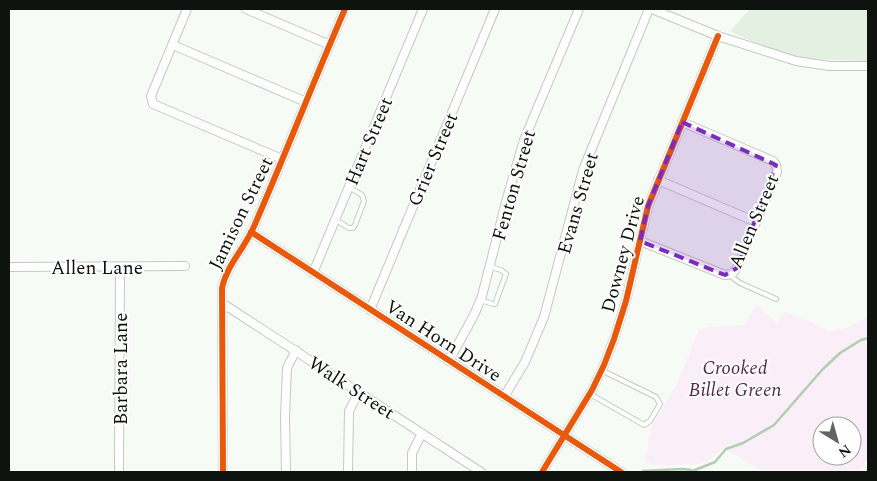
<svg xmlns="http://www.w3.org/2000/svg" width="877" height="481" viewBox="0 0 877 481" font-family="Spectral,serif">
<rect width="100%" height="100%" fill="#f6fcf5"/>
<path fill="#e4f0e2" d="M750,9H868V61L802,59L761,46L730,31Z"/>
<path fill="#faeff8" fill-rule="evenodd" d="M756,304L777,323L784,312L811,322L828,331L846,328L864,319L868,315V458L860,472H763L728,450L736,442L721,450L708,461L692,465H653L645,461L651,427L676,386L699,330L709,327L743,325ZM822,426H852V456H822Z"/>
<g fill="none" stroke-linecap="round" stroke-linejoin="round">
<path stroke="#b4ccb1" stroke-width="2.5" d="M643,471L682,469L691,470
M690,472L715,462L726,449L743,443L774,425L822,370L840,353L861,340L868,338"/>
<g stroke="#c4c9c4" stroke-width="6">
<path id="service" d="M336,220L349,228H353L355,225L364,201L362,195L349,187
M729,275L740,283L776,299
M480,300L493,304H495L506,274L501,270L491,267
M590,394L644,425L650,421L660,404L656,397L601,370"/>
</g>
<g stroke="#c4c9c4" stroke-width="10">
<path id="minor" d="M187,9L151,96L153,104L282,159
M246,9L330,45
M652,9L718,36L796,61L829,66H868
M173,45L306,102
M658,180L756,222
M251,232L621,472
M640,241L725,275L732,274L737,268L777,172L776,165L773,161L682,122
M9,267L185,266
M313,273L423,9
M222,303L481,472
M370,310L495,9
M449,361L475,313L482,296L507,198L524,140L579,9
M504,397L525,362L544,317L583,170L649,9
M119,472L120,267
M223,472L222,288C227,264 246,247 255,224C286,153 314,80 345,9
M286,472L285,417L287,368L296,350
M348,472L349,411L359,392
M412,472V453L422,433
M542,472L592,390L604,365L614,339L626,301L648,206L718,36"/>
</g>
<use href="#service" stroke="#fefffe" stroke-width="4"/>
<use href="#minor" stroke="#fefffe" stroke-width="8"/>
<g stroke="#fff" stroke-width="9">
<path id="cycleway" d="M251,232L621,472
M223,472L222,288C227,264 246,247 255,224C286,153 314,80 345,9
M542,472L592,390L604,365L614,339L626,301L648,206L718,36"/>
</g>
<use href="#cycleway" stroke="#e8590c" stroke-width="6"/>
</g>
<path fill="#7b2cbf" fill-opacity="0.2" stroke="#7b2cbf" stroke-width="4" stroke-dasharray="10 6" stroke-linejoin="round" d="M682,122L776,165L737,268L725,275L640,241L648,206Z"/>
<g text-anchor="middle" stroke-width="4" stroke-linejoin="round" paint-order="stroke">
<g font-size="19" fill="#0f130f" stroke="#fff">
<text transform="translate(368 141) rotate(-67)" y="7">Hart Street</text>
<text transform="translate(432 159) rotate(-67)" y="7">Grier Street</text>
<text transform="translate(513 185) rotate(-74)" y="7">Fenton Street</text>
<text transform="translate(577 203) rotate(-74)" y="7">Evans Street</text>
<text transform="translate(240 213) rotate(-64)" y="7">Jamison Street</text>
<text transform="translate(753 221) rotate(-67)" y="7">Allen Street</text>
<text transform="translate(622 254) rotate(-75)" y="7">Downey Drive</text>
<text x="97" y="274">Allen Lane</text>
<text transform="translate(444 340) rotate(33)" y="7">Van Horn Drive</text>
<text transform="translate(120 369) rotate(-90)" y="7">Barbara Lane</text>
<text transform="translate(352 387) rotate(33)" y="7">Walk Street</text>
</g>
<g font-size="19" font-style="italic" fill="#562954" stroke="#fff">
<text x="735" y="374">Crooked<tspan x="735" dy="22">Billet Green</tspan></text>
</g>
</g>
<rect width="877" height="481" fill="none" stroke="#0f130f" stroke-width="20"/>
<g transform="translate(837 441) rotate(143)"><circle r="24" fill="#ffffff" stroke="#9fa19f"/>
<path d="M0-4L9 19L0 12L-9 19Z" fill="#606560"/>
<text y="-8" font-size="14" font-weight="bold" text-anchor="middle" fill="#0f130f">N</text>
</g>
</svg>
